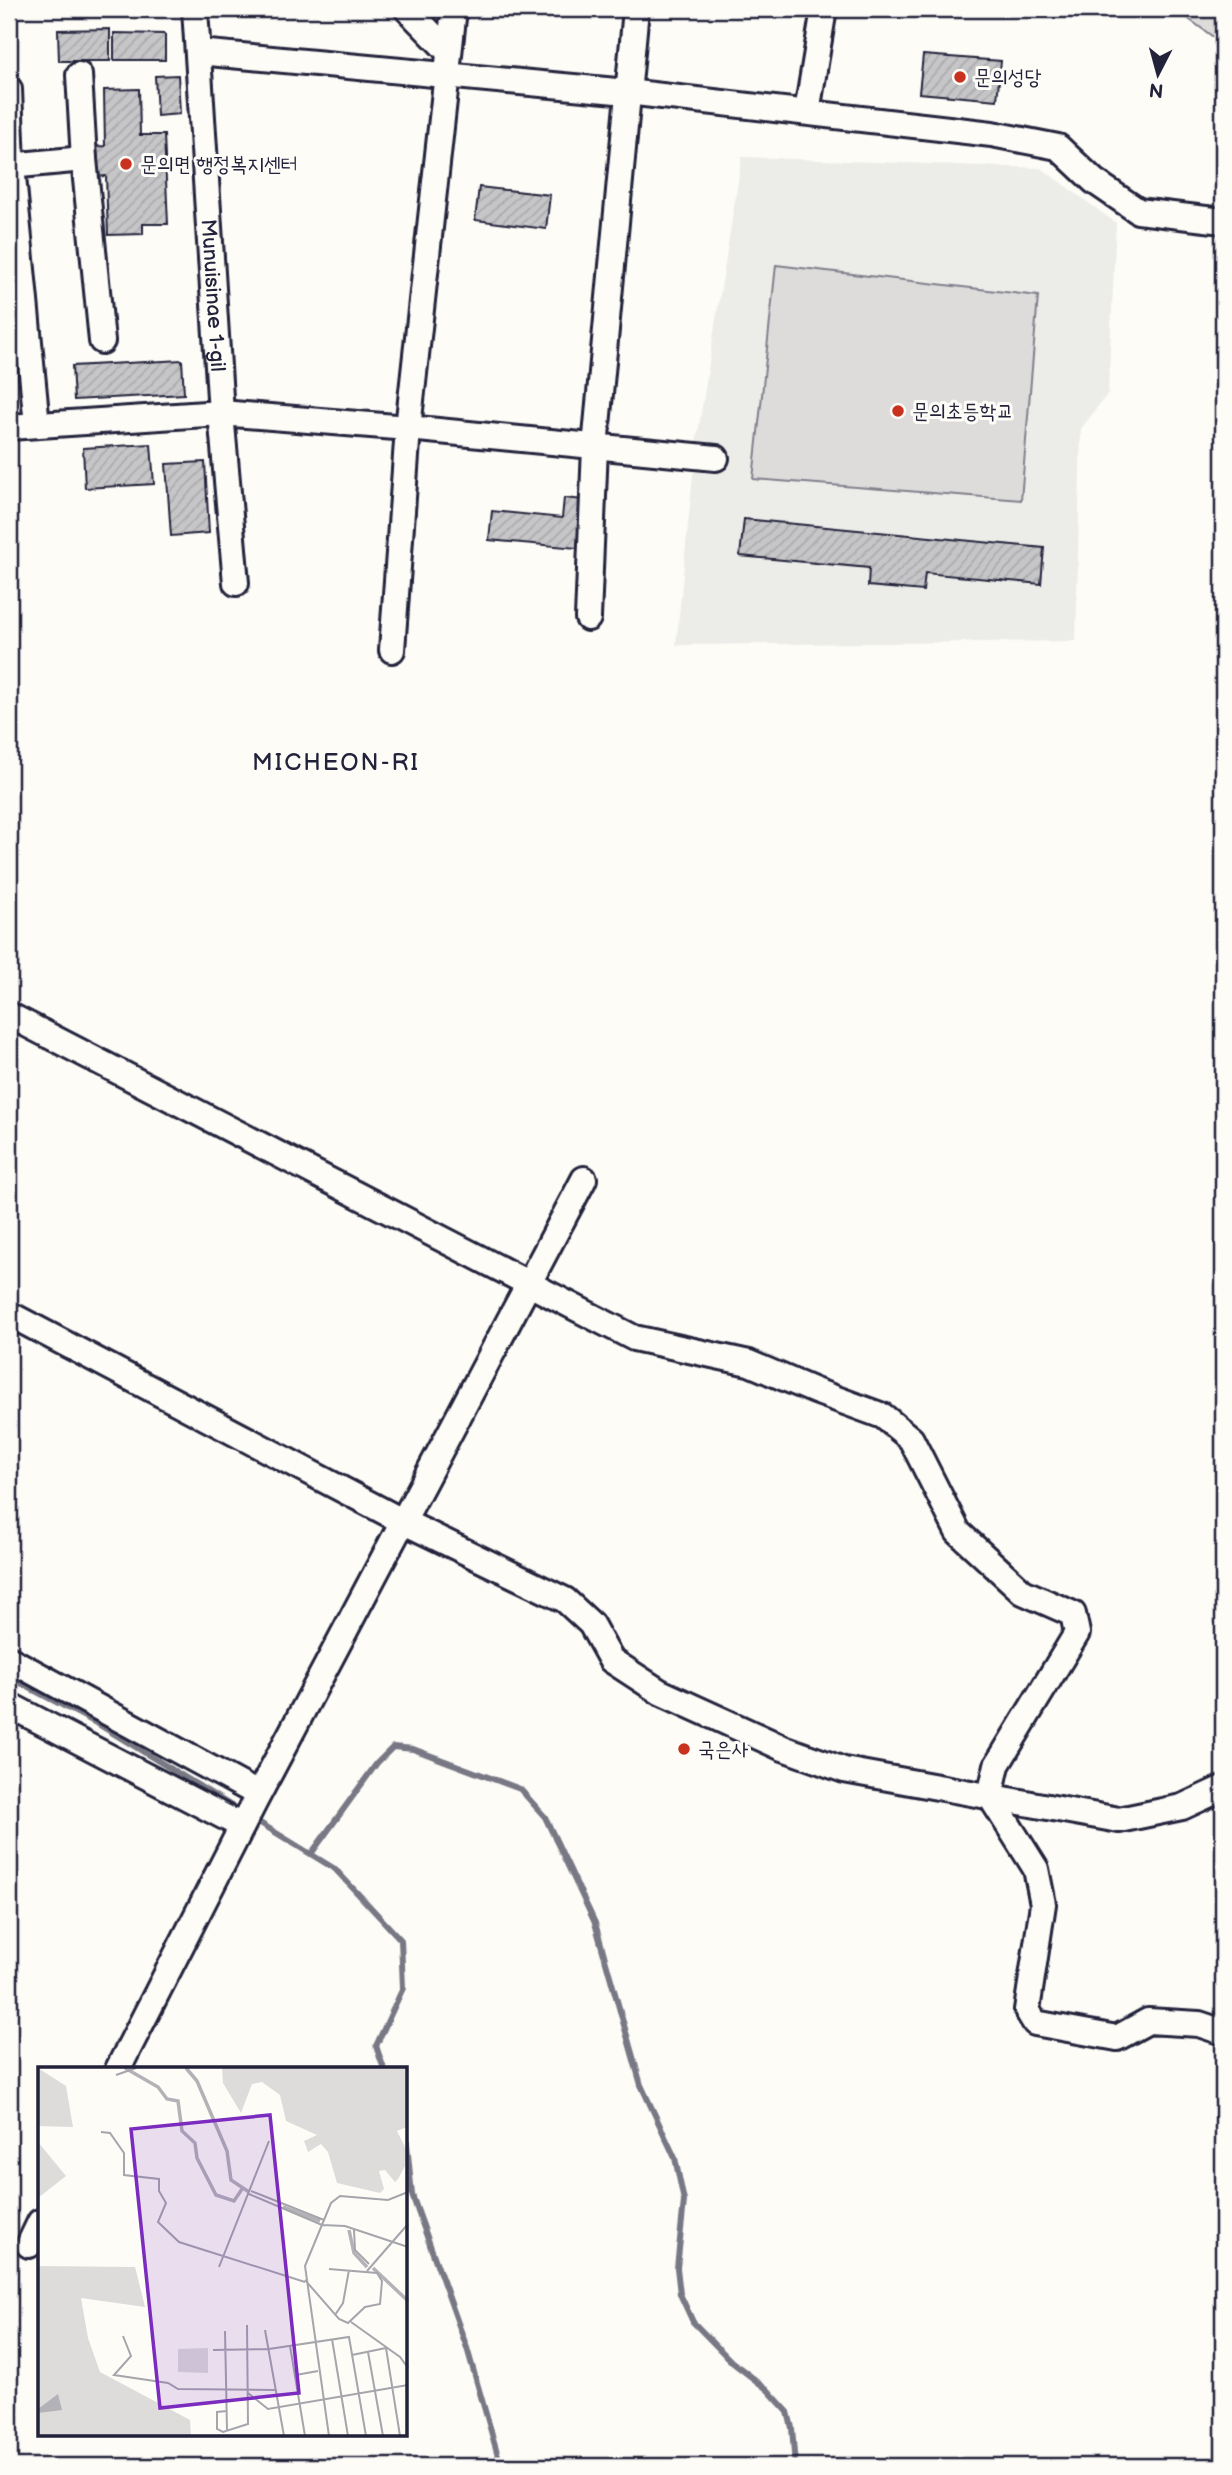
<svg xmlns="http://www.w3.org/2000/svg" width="1232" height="2475" viewBox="0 0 1232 2475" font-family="'Balsamiq Sans','Poor Story',sans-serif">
<defs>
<pattern id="forest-firs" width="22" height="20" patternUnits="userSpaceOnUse" patternTransform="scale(1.75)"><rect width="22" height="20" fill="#dddcdb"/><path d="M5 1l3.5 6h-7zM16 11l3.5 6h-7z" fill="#bdbcbd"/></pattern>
<pattern id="building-hatch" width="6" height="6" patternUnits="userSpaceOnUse" patternTransform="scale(1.75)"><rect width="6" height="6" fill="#c6c6c8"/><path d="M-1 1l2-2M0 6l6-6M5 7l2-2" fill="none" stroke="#aaaaad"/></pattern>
</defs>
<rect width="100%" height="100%" fill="#fdfcf7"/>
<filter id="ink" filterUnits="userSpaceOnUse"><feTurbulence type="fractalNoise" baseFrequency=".0143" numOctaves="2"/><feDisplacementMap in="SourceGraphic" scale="14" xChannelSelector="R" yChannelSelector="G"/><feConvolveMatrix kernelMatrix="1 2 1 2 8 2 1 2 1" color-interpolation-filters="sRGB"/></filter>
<g filter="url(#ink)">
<path fill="#ecece9" d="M742,157L1041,168L1116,223L1108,393L1081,429L1076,641L676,645L696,445Z"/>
<path fill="url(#forest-firs)" stroke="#807f8b" stroke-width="2" d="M1175,9H1223V44Z"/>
<path fill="#dddcdb" stroke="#807f8b" stroke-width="2" d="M776,265L1038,296L1021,500L753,479Z"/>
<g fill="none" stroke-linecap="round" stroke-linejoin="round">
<path stroke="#787885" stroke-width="6" d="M9,1677L98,1724L243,1813
M252,1818L335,1869L401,1940L403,1988L376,2046L384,2069
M311,1854L377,1763L393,1747L413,1749L520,1789L545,1817L595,1923L641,2085L675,2158L684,2201L677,2268L680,2294L693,2322L732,2362L767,2389L788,2412L792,2428L795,2466
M406,2134L412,2195L467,2348L501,2466"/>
</g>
<path fill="url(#building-hatch)" stroke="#22223b" stroke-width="2" d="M110,29V61H59L58,30Z
M114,33L165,34V60H114Z
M923,55L1001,61L997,100L919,93Z
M178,75L180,114L157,116L155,76Z
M139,89L140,135H164L168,224H143V234L108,235L106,176L92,177L90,147L105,146L104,90Z
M479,187L550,195L546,229L475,220Z
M182,360L184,394L74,400L72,366Z
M151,444L154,484L85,488L83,448Z
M205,462L209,533L171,536L166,464Z
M564,498L593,501L588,549L489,540L492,511L562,518Z
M744,519L1044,548L1041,584L925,573L923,591L868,586L869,568L740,556Z"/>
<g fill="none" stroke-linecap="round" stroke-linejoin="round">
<g stroke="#22223b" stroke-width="30">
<g id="minor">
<path id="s1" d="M195,9L221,413L236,583"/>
<path d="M407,9L449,52"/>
<path d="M198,52L627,92L992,134L1058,147L1094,181L1138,211L1223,221"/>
<path d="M79,75L84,159L102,341"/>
<path d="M9,89L12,166L37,425"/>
<path d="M807,112L824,9"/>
<path d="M9,166L84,159"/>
<path d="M9,427L221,413L408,428L716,458"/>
<path d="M588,618L595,447L636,9"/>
<path d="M392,650L408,428L454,9"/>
<path d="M9,1015L634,1338L749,1363L815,1391L883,1416L911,1439L958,1532L1023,1592L1073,1614L1077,1633L997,1765L990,1796L1036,1869L1043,1904L1027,2010L1035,2023L1117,2038L1148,2021L1199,2024L1223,2032"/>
<path d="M9,1314L402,1521L565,1600L591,1624L611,1660L660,1692L783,1748L844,1770L1119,1820L1182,1807L1223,1788"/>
<path d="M9,1659L258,1794"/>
<path d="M9,1705L242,1826"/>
<path d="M118,2069L255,1801L584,1179"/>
<path d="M29,2245L40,2222"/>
</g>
</g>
<use href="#minor" stroke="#fdfcf7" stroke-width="24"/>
</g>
</g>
<g fill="#c8321e" stroke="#fdfcf7" stroke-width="2.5">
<circle cx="960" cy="77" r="7"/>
<circle cx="126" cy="164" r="7"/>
<circle cx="898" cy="411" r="7"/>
<circle cx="684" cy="1749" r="7"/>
</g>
<g text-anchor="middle" stroke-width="6" stroke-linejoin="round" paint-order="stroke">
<g font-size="21" fill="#22223b" stroke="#fdfcf7" text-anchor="start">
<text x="974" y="84">문의성당</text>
<text x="140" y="171">문의면 행정복지센터</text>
<text x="912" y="418">문의초등학교</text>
<text x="698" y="1756">국은사</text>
</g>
<g font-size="21" fill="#22223b" stroke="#fdfcf7">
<text dy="7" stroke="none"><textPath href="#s1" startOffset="287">Munuisinae 1-gil</textPath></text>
</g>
<g font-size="24" letter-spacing="2" fill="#22223b" stroke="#fdfcf7">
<text x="336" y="770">MICHEON-RI</text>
</g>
</g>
<g transform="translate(38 2067)">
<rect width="369" height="369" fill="#fdfcf7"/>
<path d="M0,1L28,19L35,60L0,59ZM184,1H369V60L359,64L368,82L367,99L360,112L357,115L347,103L341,104L346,122L342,126L299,116L290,85L283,77L270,85L266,74L279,68L248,54L242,28L224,15L214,17L203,46L185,16ZM0,75L28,109L0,131ZM0,199L97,200L107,240L43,231L50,271L62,305L152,353L153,369H0Z" fill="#dddcdb"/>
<path d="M170,281V306L140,305V282Z" fill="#dddcdb"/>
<path d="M20,327L24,343L0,346V342Z" fill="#b2b2b7"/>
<path fill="none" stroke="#b2b2b7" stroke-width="3.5" d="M87,1L120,20L129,32L140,34L144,64L157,76L159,91L178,128L196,134L204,122M148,1L159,14L189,84L193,113L211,125M245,140L282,154M311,163L316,186L329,200M335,201L370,234"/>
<path fill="none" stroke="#a5a5ac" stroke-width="2" d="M78,8L98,1M63,65L72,66L86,86V108L121,112V124L128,136L120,155L141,175L267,215M213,124L286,153M211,127L284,158L307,159L370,180M316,163L317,183L331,197M181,200L231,74M329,204L370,157M267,213L301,252L310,256L327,240L342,237L344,214L339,206L291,202M297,248L305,236L311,203M313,255L362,290L370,301M227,263L246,369M187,264L189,363M85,269L93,289L76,308L130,316L140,322L238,323M294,272L310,369M252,279L267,369M175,283L231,282L311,270L328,369M330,285L345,369M314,288L348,281L362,369M258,308L280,304M210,326L230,342L370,318M189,344L179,345V362L185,365L210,357L209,258M291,369L267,199L293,136L302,129L350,133L370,125"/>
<path fill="#7b2cbf" fill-opacity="0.15" stroke="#7b2cbf" stroke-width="3.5" d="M232,48L261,326L122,341L93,62Z"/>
<rect width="369" height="369" fill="none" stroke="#22223b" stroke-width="3.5"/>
</g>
<rect width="1232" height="2475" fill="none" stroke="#fdfcf7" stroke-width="35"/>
<rect x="18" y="18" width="1197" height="2440" fill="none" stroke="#22223b" stroke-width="2.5" filter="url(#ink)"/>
<g transform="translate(1158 74) rotate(186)" stroke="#fdfcf7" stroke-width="5" paint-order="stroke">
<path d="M0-5L12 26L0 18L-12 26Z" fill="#22223b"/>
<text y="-10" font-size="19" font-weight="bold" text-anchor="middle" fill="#22223b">N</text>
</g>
</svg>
